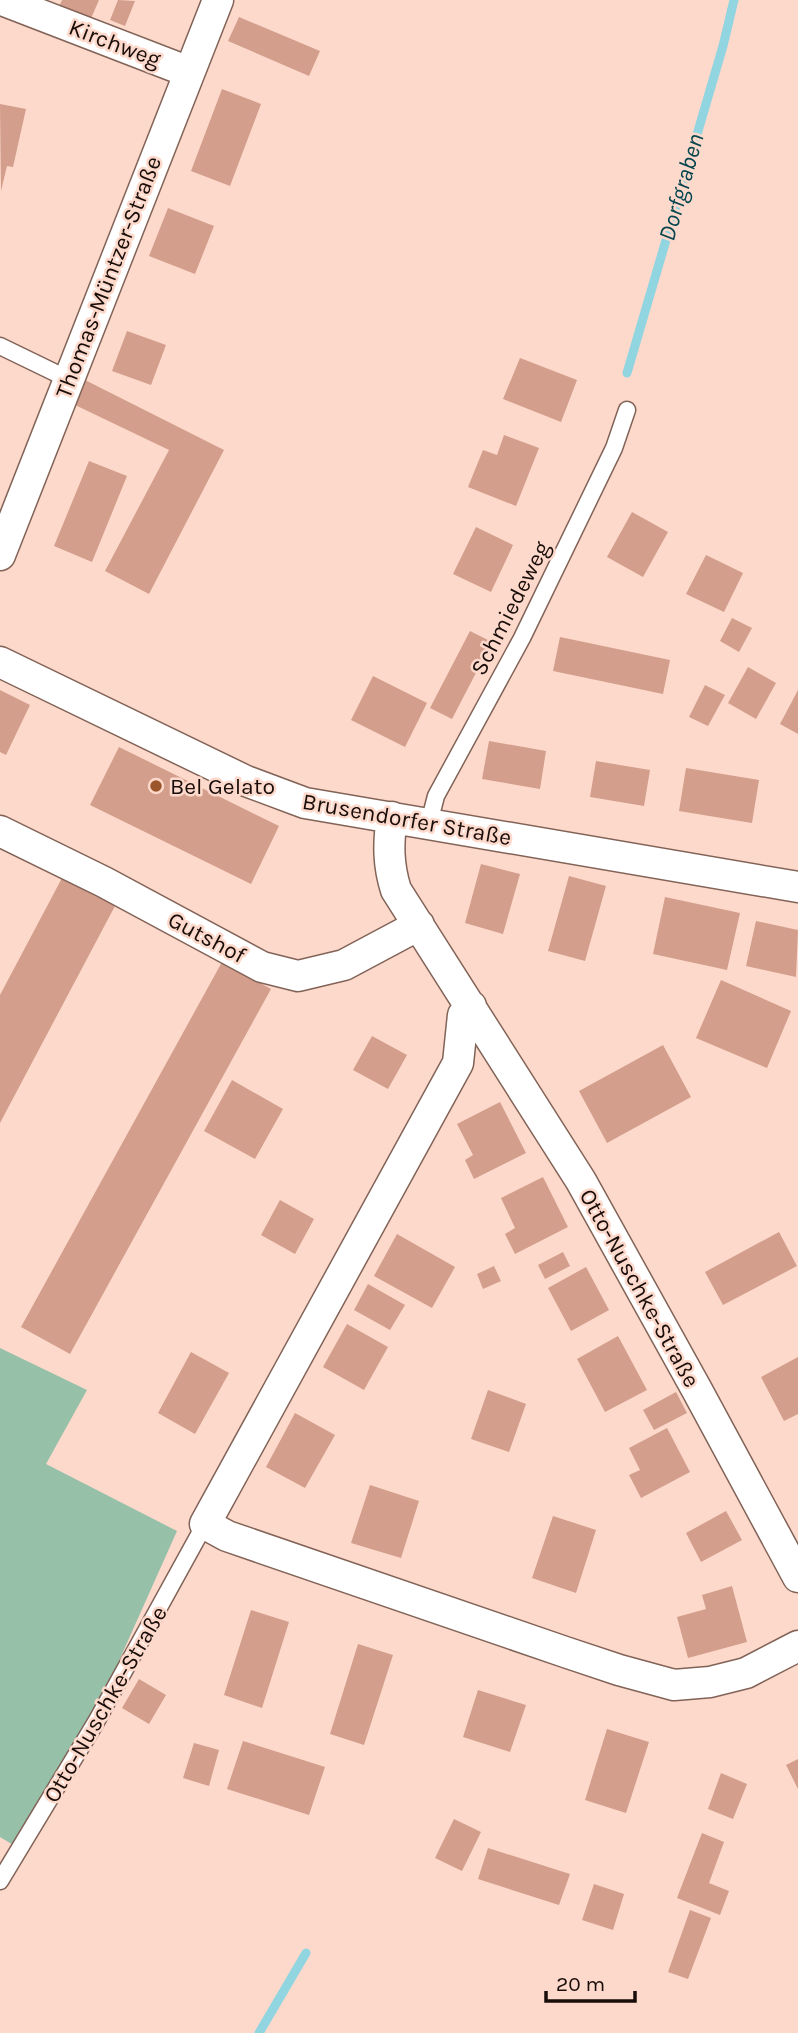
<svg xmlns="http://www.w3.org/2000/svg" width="798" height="2033" viewBox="0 0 798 2033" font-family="Karla,sans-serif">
<rect width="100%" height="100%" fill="#fdd9cc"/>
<path fill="#97c0a9" d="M0,1348L87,1390L46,1464L177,1531L80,1748L20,1849L0,1837Z"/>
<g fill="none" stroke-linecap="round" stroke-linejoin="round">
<path stroke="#91d5e0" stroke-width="9" d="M627,373L723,46L734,0
M259,2033L306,1953"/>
</g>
<path fill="#d39e8b" d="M62,0H99L89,23L58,9Z
M118,0L135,1L125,26L110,20Z
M239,17L320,51L309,76L228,41Z
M222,89L261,104L230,186L191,171Z
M0,104L26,109L13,167L7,166L1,191Z
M168,208L214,226L195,274L149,256Z
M127,331L166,345L151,385L112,371Z
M520,358L577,380L561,422L503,399Z
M85,380L224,450L149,594L105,571L169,450L73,404Z
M504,435L539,448L516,506L468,487L483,450L497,455Z
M89,461L127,476L92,562L54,546Z
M632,512L668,532L643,577L607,557Z
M476,527L513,545L491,592L453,574Z
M706,555L743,573L724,612L686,594Z
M732,618L752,628L739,652L720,641Z
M470,631L492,642L452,719L430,708Z
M560,637L670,660L663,694L553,671Z
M748,667L776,683L756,719L728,703Z
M373,676L427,703L405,747L351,720Z
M705,685L725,695L708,726L689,717Z
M0,690L30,705L6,755L0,752Z
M798,690V734L780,724Z
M489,741L546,751L540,789L482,779Z
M119,747L279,826L251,884L90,805Z
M596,761L650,770L644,806L590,797Z
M686,768L759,780L752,823L679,811Z
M481,864L520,874L503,934L465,923Z
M569,876L606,886L585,961L548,951Z
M62,878L115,906L0,1123V995Z
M665,897L740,913L727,970L653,954Z
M756,921L798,930L796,977L746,966Z
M222,962L271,989L70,1354L21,1327Z
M721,980L791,1011L767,1068L696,1038Z
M372,1036L407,1055L388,1089L353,1070Z
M663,1045L691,1097L607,1143L579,1091Z
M232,1080L283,1109L255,1159L204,1131Z
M500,1102L526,1153L474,1179L465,1160L473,1155L457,1124Z
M543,1177L568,1227L515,1254L505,1234L515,1228L501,1198Z
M280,1200L314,1219L295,1254L261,1235Z
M779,1232L797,1266L723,1305L705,1272Z
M397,1234L455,1267L432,1308L374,1276Z
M563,1252L570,1266L545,1279L538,1265Z
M494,1266L501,1281L483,1289L477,1274Z
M586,1267L609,1310L571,1331L548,1288Z
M368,1284L405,1305L390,1330L354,1310Z
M347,1324L388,1347L364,1390L323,1367Z
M618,1336L647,1390L605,1412L577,1359Z
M191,1352L229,1373L195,1434L158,1413Z
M798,1357V1414L784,1421L761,1377Z
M488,1390L526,1404L509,1452L471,1439Z
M676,1392L687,1413L654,1430L643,1410Z
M295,1413L335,1435L305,1488L266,1467Z
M667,1428L690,1472L641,1498L629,1475L640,1470L629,1448Z
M370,1485L419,1501L401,1558L351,1543Z
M726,1511L742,1540L701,1562L686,1533Z
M553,1516L596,1530L576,1593L532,1578Z
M732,1586L747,1642L688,1658L677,1617L706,1609L702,1595Z
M251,1610L289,1622L262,1708L224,1695Z
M358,1644L393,1655L364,1745L330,1734Z
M139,1679L166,1695L149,1724L122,1708Z
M478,1690L526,1705L510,1752L463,1737Z
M607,1729L649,1742L626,1813L585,1800Z
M243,1741L325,1767L309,1815L227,1789Z
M194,1743L219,1750L209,1786L183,1778Z
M798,1759V1789L786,1765Z
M721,1773L747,1784L733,1819L708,1809Z
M454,1819L481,1832L462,1871L435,1858Z
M702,1833L724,1842L709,1883L729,1891L720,1915L677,1898Z
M488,1848L570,1874L559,1905L478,1879Z
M594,1884L624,1894L613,1930L582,1920Z
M690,1910L711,1918L688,1979L668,1972Z"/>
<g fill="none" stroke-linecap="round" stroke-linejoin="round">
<g stroke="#826357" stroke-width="19">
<path id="lane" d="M0,346L68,379
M429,823L436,796L522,638L614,448L627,410
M0,1881L96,1722L205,1524"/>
</g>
<g stroke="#826357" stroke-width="33">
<path id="street" d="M2,0L189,72
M0,555L218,0
M0,662L246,781L305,803L798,887
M392,817C388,843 388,865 396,890L581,1181L697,1390L798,1577
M0,831L104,882L262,967L298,976L344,965L419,925
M471,1006L463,1015L458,1063L205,1524L227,1536L565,1652L619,1670L674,1685L710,1682L746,1673L798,1646"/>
</g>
<use href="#lane" stroke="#fff" stroke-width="16"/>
<use href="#street" stroke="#fff" stroke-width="30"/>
</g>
<circle fill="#9c562b" stroke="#fdd9cc" stroke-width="2.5" cx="156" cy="786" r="7"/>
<g text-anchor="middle" stroke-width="5" stroke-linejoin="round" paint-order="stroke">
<g font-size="23" fill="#190d09" stroke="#fdd9cc">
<text transform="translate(115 43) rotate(21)" y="8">Kirchweg</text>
<text transform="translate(108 277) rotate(-69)" y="8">Thomas-Müntzer-Straße</text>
<text transform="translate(510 608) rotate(-63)" y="8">Schmiedeweg</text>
<text transform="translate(407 819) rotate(10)" y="8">Brusendorfer Straße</text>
<text transform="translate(207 937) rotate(28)" y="8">Gutshof</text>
<text transform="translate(640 1288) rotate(61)" y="8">Otto-Nuschke-Straße</text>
<text transform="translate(105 1704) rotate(-60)" y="8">Otto-Nuschke-Straße</text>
</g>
<g font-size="23" fill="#190d09" stroke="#fdd9cc" text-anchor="start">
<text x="170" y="794">Bel Gelato</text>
</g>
<g font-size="24" font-style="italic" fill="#06464e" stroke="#fdd9cc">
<text transform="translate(681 187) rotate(-74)" y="8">Dorfgraben</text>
</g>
</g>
<path d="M546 1991v10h89v-10" fill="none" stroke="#190d09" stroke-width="3.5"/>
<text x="556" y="1991" font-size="21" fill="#190d09" stroke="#fdd9cc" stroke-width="5" paint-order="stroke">20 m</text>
</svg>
